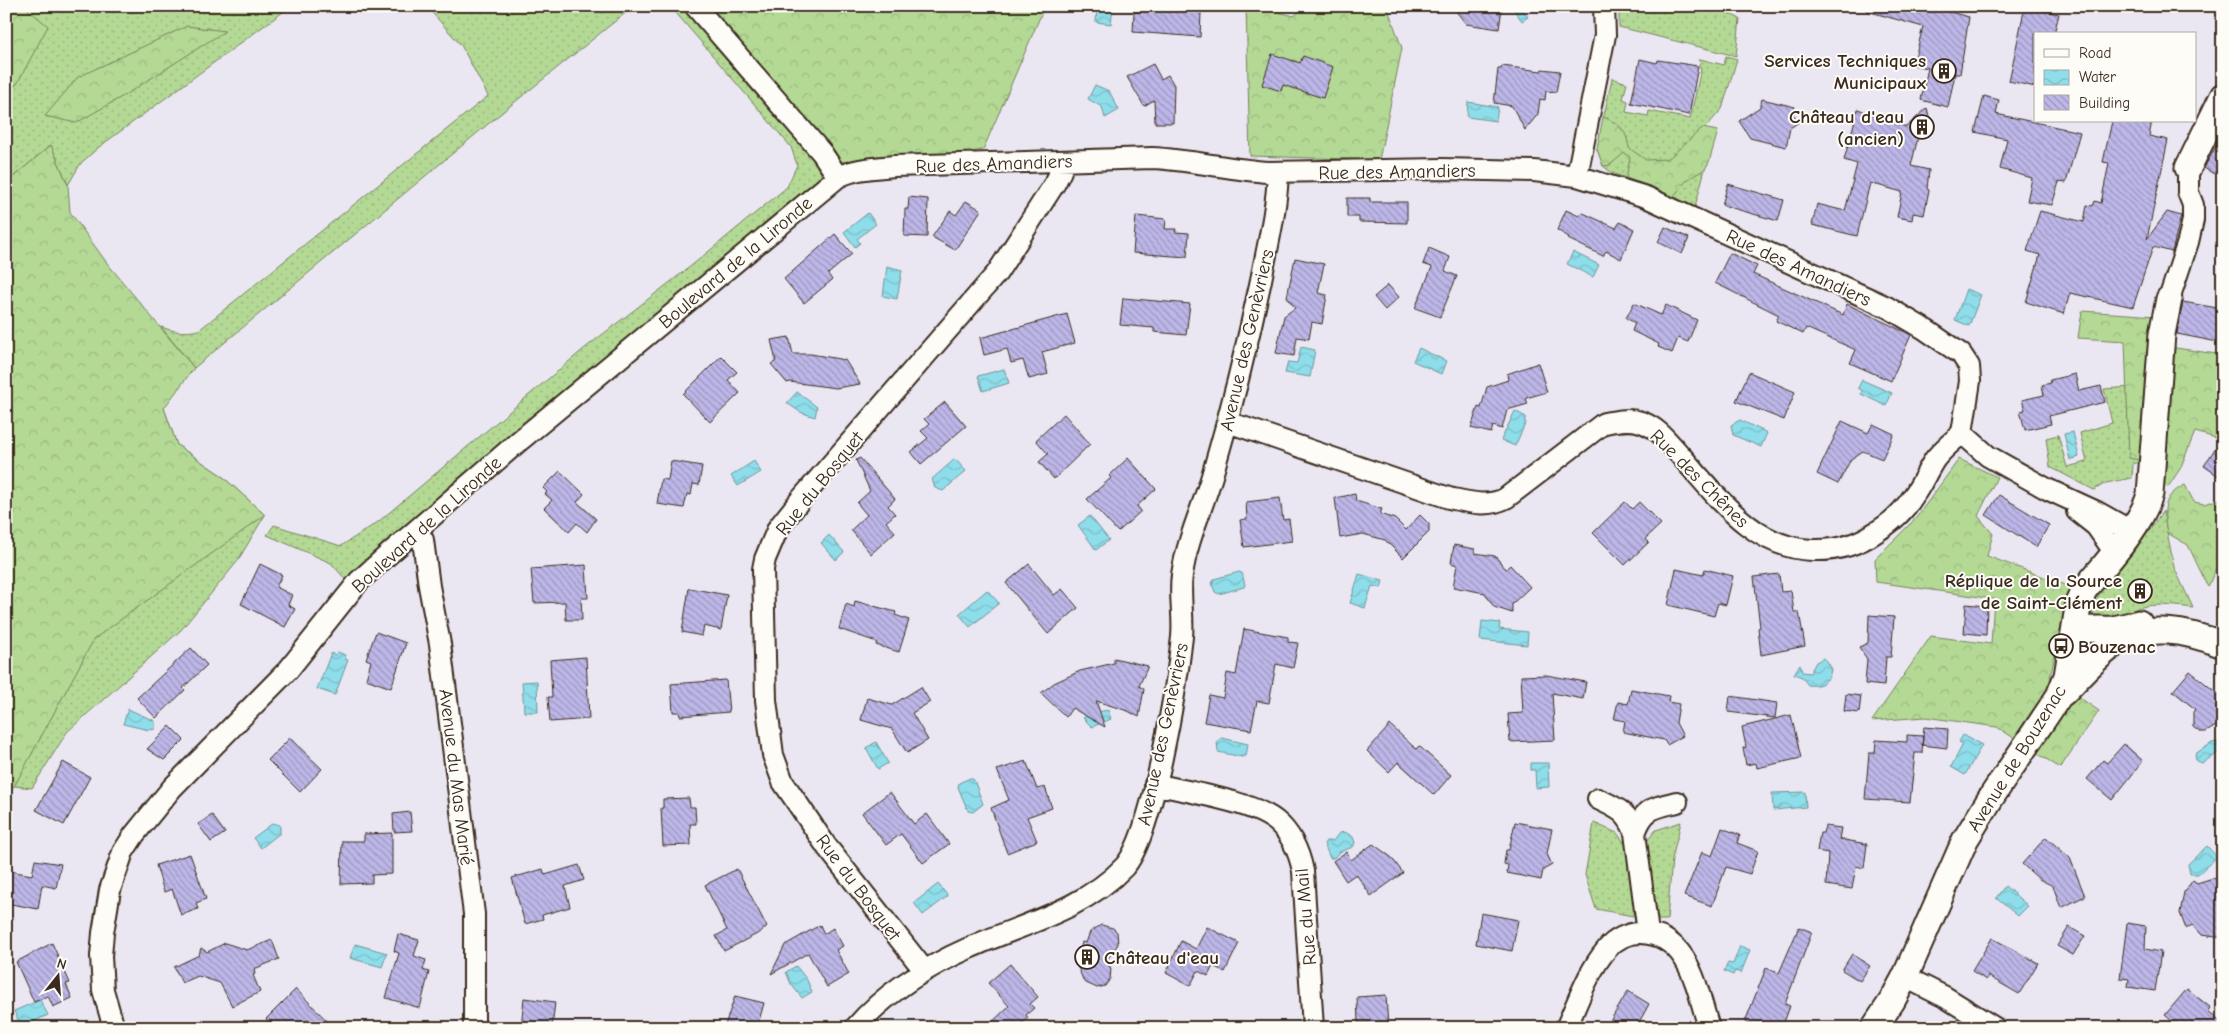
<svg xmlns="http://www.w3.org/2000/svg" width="2229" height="1034" viewBox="0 0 2229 1034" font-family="'Comic Neue',sans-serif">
<defs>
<pattern id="grass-dots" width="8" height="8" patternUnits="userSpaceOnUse" patternTransform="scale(1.25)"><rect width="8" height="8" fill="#b3d995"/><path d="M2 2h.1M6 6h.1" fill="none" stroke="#9bba80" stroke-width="1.8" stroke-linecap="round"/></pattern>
<pattern id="forest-crowns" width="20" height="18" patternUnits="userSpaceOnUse" patternTransform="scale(1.25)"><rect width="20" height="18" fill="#b3d995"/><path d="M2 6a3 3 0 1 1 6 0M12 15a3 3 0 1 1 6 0" fill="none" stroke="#9bba80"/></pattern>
<pattern id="water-waves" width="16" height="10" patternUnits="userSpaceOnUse" patternTransform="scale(1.25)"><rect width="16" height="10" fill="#8eddea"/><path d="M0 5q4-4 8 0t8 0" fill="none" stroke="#7bbec8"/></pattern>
<pattern id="building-back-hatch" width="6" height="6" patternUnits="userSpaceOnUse" patternTransform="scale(1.25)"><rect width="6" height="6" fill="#bdb7e9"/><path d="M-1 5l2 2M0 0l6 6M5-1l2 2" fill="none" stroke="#9b95bc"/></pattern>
</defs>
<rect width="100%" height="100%" fill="#eae7f3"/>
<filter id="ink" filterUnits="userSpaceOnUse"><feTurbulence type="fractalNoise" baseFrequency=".02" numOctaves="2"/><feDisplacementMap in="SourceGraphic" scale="10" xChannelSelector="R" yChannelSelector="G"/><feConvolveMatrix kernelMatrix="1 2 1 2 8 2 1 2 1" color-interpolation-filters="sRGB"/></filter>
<g filter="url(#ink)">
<path fill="url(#grass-dots)" stroke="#77825a" d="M6,6H291L99,147L81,163L68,185L51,145L6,183Z
M426,6H634L505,110L194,368L161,327C175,332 184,333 199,330L488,96L461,45Z
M670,6H689L821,163V181L576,379L346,580L331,563L267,535L274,525L341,546L378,522L585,348L691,266L787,187L797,165L791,147Z
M1619,6C1654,6 1710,0 1740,19L1736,56L1619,27Z
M1726,56L1737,59L1722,109L1691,144L1705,169L1695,207L1646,185L1612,173L1603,166L1597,149L1612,78L1627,83L1623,99L1628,101L1626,112L1648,116L1649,111L1690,119L1701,69L1699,65L1700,59L1724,65Z
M2132,387L2143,461L2133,464L2132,478L2106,483L2094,490L2050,467L2046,438L2058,435L2067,467L2087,462L2080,433L2112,423L2104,389Z
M164,408L177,445L221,475L265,515L237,562L181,630L67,732L32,788L6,785Z
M2163,511L2174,567L2193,608C2178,606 2161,604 2146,606C2127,610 2109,625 2091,613V603C2114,571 2142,543 2163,511Z
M1681,822L1672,859L1667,920H1655L1646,842L1656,830Z
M1594,823L1617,833L1627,846L1635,906L1633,916L1596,909L1585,875Z"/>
<path fill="url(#forest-crowns)" stroke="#77825a" d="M6,6H24L48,26L17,84L6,93Z
M702,6H1038L1043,10L983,150C947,157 914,153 878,156C865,157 853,162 840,162Z
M1246,6H1255L1294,16L1306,6H1385L1389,12L1402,48L1379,160L1250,156Z
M187,26L225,31L125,95L76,123L45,116L78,77Z
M1603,117C1620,124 1626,129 1629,148L1646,160L1668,159L1702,128L1718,131L1709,162L1705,169L1687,180L1673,197L1646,185L1626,178L1630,157L1624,153L1610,165L1603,166L1597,149Z
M51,145L68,185L70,212L107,263L194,368L164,408L177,445L221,475L265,515L94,639L15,785L6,794V183Z
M2082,311L2157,316L2143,461L2129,458L2125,341L2078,338Z
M2169,347L2223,355V440L2195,432L2180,469L2168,487L2157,485Z
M1959,459L1997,477L1978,516L1993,534L1987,556L2071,587L2050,677L2099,711L2060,768L1997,727L1925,717L1872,721L1931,636L1991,644L1994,599L1876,582L1875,559L1916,518Z
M2185,485L2194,502L2204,504L2223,498V551L2208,587L2188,545L2167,533C2163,510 2162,496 2185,485Z"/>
<path fill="url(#water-waves)" stroke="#6d9598" d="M1097,6H1113L1111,24L1096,22Z
M1511,6H1520L1528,17L1522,21Z
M1095,85L1109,91L1119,110L1105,118L1102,107L1088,99Z
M1468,102L1498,107L1496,121L1467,117Z
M868,213L876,224L857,239L860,243L855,247L844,232Z
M1573,252L1599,265L1593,277L1567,264Z
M887,266L902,270L897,299L883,296Z
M1966,289L1981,295L1969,326L1955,320Z
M1301,347L1315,350L1310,377L1285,373L1288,362L1297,363Z
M1419,348L1446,361L1441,374L1413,361Z
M1004,369L1009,383L983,391L978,376Z
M1862,380L1892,393L1886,406L1861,394L1862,390L1858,388Z
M797,392L817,407L815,417L800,412L787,403Z
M1515,411L1526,417L1524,421L1526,422L1515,446L1501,440Z
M1740,420L1767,433L1761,447L1733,435L1731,425Z
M2073,432L2079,457L2070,460L2064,434Z
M955,459L966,471L943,491L935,488L932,479Z
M754,461L761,472L738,486L731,476Z
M1090,516L1109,540L1096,550L1078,525Z
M829,535L844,552L836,560L821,543Z
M1239,572L1242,573L1245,585L1244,587L1219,594L1215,592L1212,584L1214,579Z
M1359,574L1383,581L1381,588L1372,586L1365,608L1350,603Z
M987,590L999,603L970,627L959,614Z
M1482,621L1500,623L1499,629L1528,632L1527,645L1480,640Z
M338,652L345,655V659L348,660L335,695L317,689L331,653L335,655Z
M1824,658L1831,669C1830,682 1820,687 1808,685L1802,677L1794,674L1800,664L1802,672L1810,673L1816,662Z
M537,681L538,712H524L522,682Z
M128,709L155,721V729L149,730L123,724Z
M1108,710L1111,719L1092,727L1083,718L1097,712Z
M1963,735L1982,745L1965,775L1951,767L1963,744L1959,742Z
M1222,738L1248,744L1246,756L1242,757L1218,752L1217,741Z
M876,742L888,763L878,769L866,748Z
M2218,742L2222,745L2220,752L2202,763L2196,761L2195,754L2212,743Z
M1531,763H1548L1549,787L1536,788L1535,770H1531Z
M970,778L974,780L983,804L973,812L968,811L958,787L959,783Z
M1805,792L1806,807L1773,810L1772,793Z
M273,823L280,825V833L261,848L253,838Z
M1345,832L1353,837L1355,843L1353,847L1339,852L1334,858H1330L1324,844L1326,841H1333L1339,833Z
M2207,846L2217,857L2198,874H2190L2188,864Z
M938,884L948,896L923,915L914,903Z
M2005,886L2028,906L2018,916L1996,898Z
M355,944L387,953L382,967L350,958Z
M1740,946L1750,950L1741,973L1735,971L1733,975L1724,971L1728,963L1733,964Z
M796,966L807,980L812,992L802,998L791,984L786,972Z
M40,1000L48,1015L21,1027L14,1011Z"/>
<path fill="url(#building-back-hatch)" stroke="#3b2a1e" d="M1137,6H1189V11L1201,12L1200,37L1133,32L1134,12H1138Z
M1452,6H1488L1502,8L1499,29L1466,24Z
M1867,6H1927L1969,17L1960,74H1955L1948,107L1921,100L1928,68L1913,65L1923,27L1867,11Z
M2035,6V9L2059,14L2054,34H2035V87L2009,81L2025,6Z
M1272,54L1300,63L1303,56L1333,67L1323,98L1283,85L1281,91L1262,85Z
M1640,59L1657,63L1658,60L1698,66L1689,115L1631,103Z
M1153,64L1161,79L1168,75L1174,85L1173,123H1155L1154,100L1144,106L1127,77Z
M1502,66L1541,71L1542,69L1560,71L1556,92L1546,91L1545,100L1540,99L1538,114L1525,130L1512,106L1494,103L1498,69H1501Z
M1984,96L1999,100L1996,114L2080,132L2066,183L2059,182L2052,205L2027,201L2032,178L2000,169L2007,139L1975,132Z
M1762,99L1795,107L1793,114L1799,122L1790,128L1786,147L1750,138L1739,121L1760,107Z
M1927,108L1932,128L1928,133L1918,137L1911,166L1929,170L1927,189L1929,190L1924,215L1913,213L1912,220L1897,217L1902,192L1870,183L1857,236L1812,225L1817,204L1845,211L1857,164L1844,160L1858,109L1906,127Z
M2112,121H2152L2149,136L2168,140L2147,239L2167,212L2181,216L2172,252L2153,247L2133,307L2070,293L2064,314L2026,302L2040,255L2027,251L2040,211L2084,222L2087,205L2093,206L2095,201L2101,203L2109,163L2103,162Z
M2223,133V174L2216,170L2214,174L2204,168Z
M1728,184L1784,200L1778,221L1722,205Z
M909,197L928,199L927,237L904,236L905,209H908Z
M1347,198H1370V202H1407V223L1359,222V217H1347Z
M966,201L981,210L955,250L932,237L950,211L956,215Z
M1566,210L1579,216L1581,212L1616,228L1620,222L1634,229L1621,259L1606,251L1603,256L1568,239L1569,237L1557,230Z
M1136,216L1166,219L1165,229H1176L1175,232L1189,233L1187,257L1133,253Z
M1665,227L1689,238L1682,254L1658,242Z
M835,234L852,254L828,274L832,280L804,303L784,279Z
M1429,248L1450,257L1445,271L1457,276L1440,317L1415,308L1432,267L1423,264Z
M1730,253L1757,266L1753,274L1843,315L1847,304L1911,335L1891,381L1850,363L1856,350L1806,328L1803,334L1776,321L1779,315L1715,283Z
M1295,258L1324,264L1318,293L1327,295L1322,324L1312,322L1309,339L1297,337L1294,356L1276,353L1284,316L1295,308L1287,297Z
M1388,285L1399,297L1385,310L1374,297Z
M1123,298L1190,304L1186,335L1154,332V328L1120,325Z
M2183,302L2223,309V343L2177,334Z
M1634,303L1661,315L1666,305L1697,320L1688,342L1678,338L1672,353L1658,347L1659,344L1632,331L1635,323L1626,318Z
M1067,314L1075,343L1042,352L1048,374L1029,379L1023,360L1011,363L1007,349L984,355L980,338Z
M789,337L793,354H811L845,360L860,384L836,388L790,382L787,383L771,364L776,361L771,340Z
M721,356L737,372L728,380L740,393L710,422L683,394Z
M1538,363L1547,392L1526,398L1528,404L1507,410L1502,429L1493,426L1491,433L1471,428L1478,407L1481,408L1487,387L1508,380L1507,374Z
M1749,372L1795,392L1784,420L1736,401Z
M2075,374L2079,391L2101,386L2105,402L2049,416L2051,424L2025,430L2020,411L2025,410L2022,400L2044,395L2042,385L2051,383L2050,380Z
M945,402L966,426L921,464L911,452L928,438L921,431L929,424L924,419Z
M1064,414L1090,444L1054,479L1039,462L1048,454L1036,440Z
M1842,421L1868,433L1873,424L1894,434L1882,459L1863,451L1851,459L1838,484L1817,474Z
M2223,436V479L2204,466Z
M860,458L895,499L888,506L895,514L886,522L895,532L871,554L851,530L867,515L857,503L870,491L856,460Z
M1128,458L1156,489L1137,506L1141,511L1118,532L1087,499L1111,478L1109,476Z
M671,461L702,466L699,485L693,484L691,495L687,494L684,508L657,504L661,479L668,480Z
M560,471L584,494L577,502L596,519L587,532L577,523L569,532L544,508L552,500L545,494L547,492L543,488Z
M1355,494L1356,501L1382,509L1380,514L1395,519L1406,530L1420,515L1429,524V532L1403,558L1385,540L1363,534L1340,538L1335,498Z
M1999,495L2049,525L2036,547L1986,515Z
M1280,498L1283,520L1289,519L1292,541L1244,547L1240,520L1247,519L1246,502Z
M1625,502L1632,509L1639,502L1661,524L1645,539L1649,542L1625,565L1593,533Z
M1454,545L1475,549V553L1495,556L1506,569L1510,565L1530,587L1512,604V613L1494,607L1485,593L1453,587L1457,565L1451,563Z
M260,564L282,575L276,587L292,595L288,605L295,609L285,627L241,604Z
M1029,564L1054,595L1062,589L1078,608L1048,634L1006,583Z
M586,565L588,598H581L582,620H566L565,602L534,603L531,569Z
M1676,569L1703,575L1705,569L1733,576L1726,605L1718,603L1714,616L1668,605Z
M1779,574L1781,592L1791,591L1794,612H1799L1805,646L1761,655L1758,628L1760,627L1754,577Z
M689,588L727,595L721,630L704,626L702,636L682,632Z
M855,601L896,612L895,615L909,620L899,652L876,645L877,642L839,629L846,604L854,607Z
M1966,604L1987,606L1986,635L1964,633Z
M1869,615L1894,617L1891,657H1886L1884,686L1865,684L1867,659L1859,647L1868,643Z
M1244,629L1288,637V642L1298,643L1293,668L1276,664L1269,703L1257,701L1251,730L1204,722L1209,695L1223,698L1227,673L1236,675Z
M376,632L406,643L391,688L366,679L371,661L366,659Z
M191,648L207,665L183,688L185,690L156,718L137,698Z
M586,657L589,719L550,722L548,697H552L550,660Z
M1114,658L1148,666L1139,686L1144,689L1139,717L1128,711L1096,701L1105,727L1072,708L1066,717L1041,693L1054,683L1080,671L1114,663Z
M2190,671L2223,698V722L2206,732H2200L2193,727V712L2195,709L2173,691Z
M1546,675L1586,682L1583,699L1552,693L1555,740L1510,742L1508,714L1523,713L1521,676Z
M726,680L729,712L680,716L679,712H673L671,684Z
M921,687L930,702L912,713L928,740L907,753L892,729L861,720L867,698L892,705Z
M1631,689L1669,696L1668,702L1679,704L1676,723L1683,736L1667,745L1664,740L1623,732L1625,721L1614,719L1618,702L1628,704Z
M1846,694L1861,696L1859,713L1844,711Z
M1730,696L1777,703L1775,718L1728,712Z
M1791,715L1801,758L1757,768L1756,763L1746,765L1743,748L1746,747L1742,727Z
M1390,725L1416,749L1419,746L1451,775L1434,795L1398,762L1389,772L1367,751Z
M170,726L184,740L164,760L147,749Z
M1924,727L1948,729L1947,748L1922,745Z
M1907,735L1923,736L1922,753H1915L1910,802L1865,799L1869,753H1875L1876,740L1907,742Z
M290,738L322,769L300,792L268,760Z
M2124,744L2143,761L2112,800L2087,779L2103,760L2107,763Z
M1026,761L1037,789L1045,787L1052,808L1027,817L1037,841L1007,853L991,808L1009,800L997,770Z
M63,762L90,777L64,825L36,810Z
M890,792L914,824L927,814L949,844L923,863L901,834L886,845L862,813Z
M689,798L690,807H695L696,824H690L691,845L663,846L661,808H663V799Z
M410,812L412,831L394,832L393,814Z
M212,815L225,833L211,842L198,824Z
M1515,822L1552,829L1547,854L1552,865L1543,870L1541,880L1507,873L1508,865L1504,864L1506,850H1509Z
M1825,826L1841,828L1839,839L1867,844L1864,868L1856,866L1852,889L1826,885L1828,853L1817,851L1820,833H1823Z
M1722,828L1740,835L1737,843L1758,851L1750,874L1726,867L1712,906L1684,896L1702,852L1712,856Z
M392,833V874L372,875V883L341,884L342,841H364V834Z
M2046,837L2070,858L2085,896L2061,908L2053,886L2039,879L2022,864Z
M1373,844L1391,857L1403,873L1371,896L1356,874L1346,881L1333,861L1346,852L1351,860Z
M190,854L206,899L196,903L198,909L181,915L172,889L164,892L156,865Z
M35,860L61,864L56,888L42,885L38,909L6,903L10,871L32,875Z
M579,865L584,880L565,886L570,907L542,915L543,919L525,924L512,878L543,869L545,875Z
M737,869L767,927L757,934L724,951L716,936L727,930L705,885Z
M2213,878L2223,880V938L2201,935L2192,925L2186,929L2180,913L2184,892L2193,880L2197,883Z
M1481,913L1518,920L1512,951L1476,944Z
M2127,923L2146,926L2145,949L2161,952L2155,991L2128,987L2129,979L2120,978Z
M820,925L824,934L833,928L843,946L836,950L849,974L827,987L808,953L771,974L785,945Z
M1101,925L1113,928L1117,932L1118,944L1107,960L1111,969L1110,979L1105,986L1097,988L1084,982L1077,965L1082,942L1086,943L1090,932Z
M1207,927L1239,943L1225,972L1213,966L1208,976L1198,971L1190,986L1166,973L1181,941L1196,949Z
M1799,927L1812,932L1785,1004L1790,1006L1782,1028H1760L1745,1022L1766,968L1779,973Z
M2069,927L2085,936L2073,955L2057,946Z
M398,934L419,940L414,956L426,960L423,970L429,972L420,1008L386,998L399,953L394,951Z
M1992,938L2038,963L2019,994L1988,976L1986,980L1972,971Z
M272,940L279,959L254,969L255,974L253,975L260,992L232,1006L220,983L198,976L182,983L174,967L199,955L201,948L207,952L225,943L247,950Z
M52,943L70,983L66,984L72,998L53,1007L48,996L34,1002L16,962Z
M1852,954L1870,966L1860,981L1842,970Z
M1010,964L1038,997L1030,1004L1034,1008L1026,1015L1028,1018L1017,1028H986L1009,1006L988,983Z
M296,989L334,1028H275L266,1019Z
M2187,989L2211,1008L2208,1012L2223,1024V1028H2180L2165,1015Z
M1628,991L1649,1004L1636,1028H1606Z
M1386,995L1388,1028H1370V1023H1358L1357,997Z
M735,996L764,1003L757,1028H724Z
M524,998L555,1002L552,1028H521Z"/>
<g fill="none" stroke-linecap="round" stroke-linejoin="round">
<g stroke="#3b2a1e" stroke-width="24">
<path id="minor" d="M695,6L822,153L838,177
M1577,176L1605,35L1604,6
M2169,299L2188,242L2193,220V205L2188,192V168
M1228,422L1449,498C1469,502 1487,508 1506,498L1604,423C1616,421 1629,418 1641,422C1659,428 1669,443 1681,456C1718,497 1753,548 1812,550C1835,551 1857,545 1876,532C1891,523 1905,510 1914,495C1922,484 1927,471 1935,459C1943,449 1953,441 1962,433L1988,456L2047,489L2097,512L2131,531
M2077,511L2096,526L2108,543L2116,549
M417,530L423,540L429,586L440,644L474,914V1028
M1155,784C1188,792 1251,801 1276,821C1292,834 1299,852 1303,871L1313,1028
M1598,799C1617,808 1628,812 1635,833L1648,933
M1635,833C1644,808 1653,808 1677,802
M924,970L827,847L783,782L773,755L766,700L763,569L765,559L778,528L801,499L997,273L1055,183L1061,171L1062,162
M1905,977L1945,997L1995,1028
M114,1028L103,990L101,956L103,933L110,890L123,852L134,835L172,788L289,669L359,581L390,553L518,442L838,177C856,168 875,168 894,166L1152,158C1191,160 1229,169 1268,172L1442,169L1534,171L1577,176L1646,197L1887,307L1926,330L1961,354L1969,366L1970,381L1962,433
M855,1028C886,992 926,967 969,948C1022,924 1082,911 1124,867C1153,836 1177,683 1182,637C1184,616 1179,596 1182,575C1187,540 1202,509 1212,476C1231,411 1247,346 1261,280C1268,244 1277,208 1278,172
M1566,1028C1578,1002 1588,971 1607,949C1615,939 1628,933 1640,933C1690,934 1697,990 1709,1028"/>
</g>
<g stroke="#3b2a1e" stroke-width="29">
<path id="tertiary" d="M2188,168L2223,96
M2074,636C2086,626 2097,630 2112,629C2121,628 2130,625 2139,623
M2063,693C2079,677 2094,659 2113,645C2145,622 2189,631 2223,645
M1874,1028L1892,1001L1905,977L1965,840L1992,796L2059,696L2067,676L2079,601L2084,590C2105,564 2142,525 2150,494L2162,334L2169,299"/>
</g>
<use href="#minor" stroke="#fdfcf7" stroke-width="20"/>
<use href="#tertiary" stroke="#fdfcf7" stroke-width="25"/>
</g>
</g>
<defs>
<g id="building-ring" transform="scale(1.25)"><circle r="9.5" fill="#fdfcf7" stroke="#3b2a1e" stroke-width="1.5"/><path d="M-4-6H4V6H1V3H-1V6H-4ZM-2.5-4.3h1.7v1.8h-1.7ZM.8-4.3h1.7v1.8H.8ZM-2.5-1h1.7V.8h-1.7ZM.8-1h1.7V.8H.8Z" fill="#3b2a1e"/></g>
<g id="bus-ring" transform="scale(1.25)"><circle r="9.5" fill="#fdfcf7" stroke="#3b2a1e" stroke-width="1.5"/><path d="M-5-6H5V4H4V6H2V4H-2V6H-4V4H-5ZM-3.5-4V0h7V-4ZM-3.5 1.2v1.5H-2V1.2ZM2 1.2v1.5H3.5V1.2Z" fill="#3b2a1e"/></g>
</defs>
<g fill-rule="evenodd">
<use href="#building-ring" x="1944" y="71"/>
<use href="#building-ring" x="1922" y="127"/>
<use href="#building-ring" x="2140" y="591"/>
<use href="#bus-ring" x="2061" y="646"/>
<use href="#building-ring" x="1087" y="957"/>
</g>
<g text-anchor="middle" stroke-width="4" stroke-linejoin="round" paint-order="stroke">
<g font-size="19" font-weight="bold" fill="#3b2a1e" stroke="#fdfcf7" text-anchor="end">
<text x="1926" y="67">Services Techniques<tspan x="1926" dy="22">Municipaux</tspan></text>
<text x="1904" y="123">Château d'eau<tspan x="1904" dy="22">(ancien)</tspan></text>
<text x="2122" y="587">Réplique de la Source<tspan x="2122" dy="22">de Saint-Clément</tspan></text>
<text x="2078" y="653" text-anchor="start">Bouzenac</text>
<text x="1104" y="964" text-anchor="start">Château d'eau</text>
</g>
<g font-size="19" fill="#3b2a1e" stroke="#fdfcf7">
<text transform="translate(994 163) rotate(-2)" y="7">Rue des Amandiers</text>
<text transform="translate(1397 171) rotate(-1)" y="7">Rue des Amandiers</text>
<text transform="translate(735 262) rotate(-40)" y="7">Boulevard de la Lironde</text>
<text transform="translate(1799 267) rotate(25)" y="7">Rue des Amandiers</text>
<text transform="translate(1246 340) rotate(-77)" y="7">Avenue des Genèvriers</text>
<text transform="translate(1700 478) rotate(45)" y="7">Rue des Chênes</text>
<text transform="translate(819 483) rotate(-51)" y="7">Rue du Bosquet</text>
<text transform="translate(426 524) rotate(-42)" y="7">Boulevard de la Lironde</text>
<text transform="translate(1162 734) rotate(-78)" y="7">Avenue des Genèvriers</text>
<text transform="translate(2016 758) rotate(-58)" y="7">Avenue de Bouzenac</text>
<text transform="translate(457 777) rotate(83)" y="7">Avenue du Mas Marié</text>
<text transform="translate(859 887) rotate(53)" y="7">Rue du Bosquet</text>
<text transform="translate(1305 917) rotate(-95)" y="7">Rue du Mail</text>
</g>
</g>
<rect width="2229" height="1034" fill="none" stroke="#fdfcf7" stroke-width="25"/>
<rect x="12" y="12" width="2204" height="1009" fill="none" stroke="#3b2a1e" stroke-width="2" filter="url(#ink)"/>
<rect x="2034" y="32" width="162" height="90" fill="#fdfcf7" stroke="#afa8a0"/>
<rect x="2044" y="49" width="25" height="8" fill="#fdfcf7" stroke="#afa8a0"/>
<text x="2079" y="58" font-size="15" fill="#3b2a1e">Road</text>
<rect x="2044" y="70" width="25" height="15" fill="url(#water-waves)" stroke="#afa8a0"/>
<text x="2079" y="82" font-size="15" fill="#3b2a1e">Water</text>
<rect x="2044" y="95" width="25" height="15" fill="url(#building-back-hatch)" stroke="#afa8a0"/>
<text x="2079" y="108" font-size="15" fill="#3b2a1e">Building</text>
<g transform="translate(58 976) rotate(17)" stroke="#fdfcf7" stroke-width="4" paint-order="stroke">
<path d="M0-4L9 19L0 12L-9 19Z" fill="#3b2a1e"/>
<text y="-8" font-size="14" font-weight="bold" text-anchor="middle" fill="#3b2a1e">N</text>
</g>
</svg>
